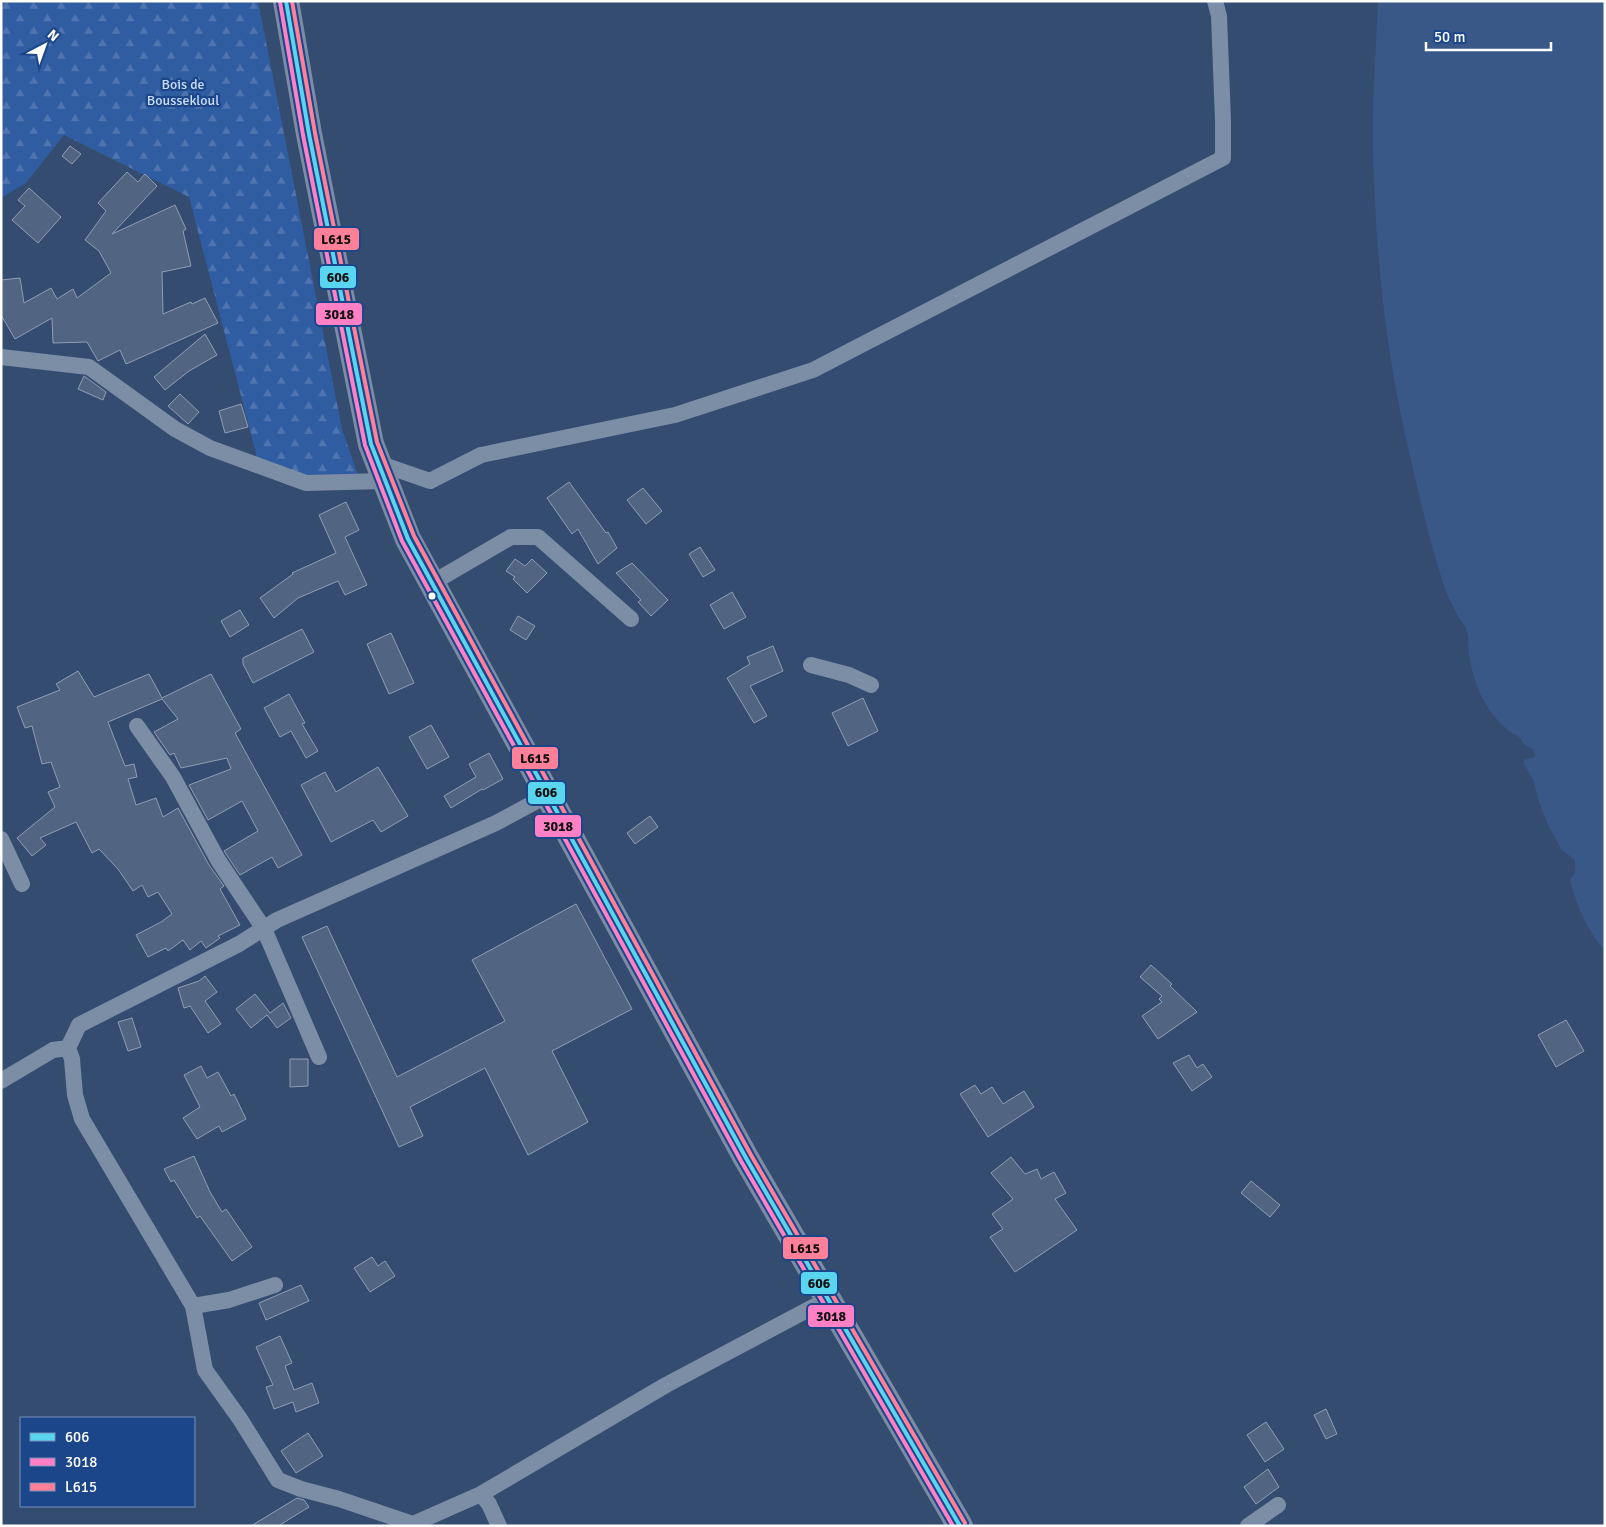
<svg xmlns="http://www.w3.org/2000/svg" width="1606" height="1527" viewBox="0 0 1606 1527" font-family="Signika,sans-serif">
<defs>
<pattern id="forest-firs" width="22" height="20" patternUnits="userSpaceOnUse" patternTransform="scale(1.25)"><rect width="22" height="20" fill="#305ca1"/><path d="M5 1l3.5 6h-7zM16 11l3.5 6h-7z" fill="#4f74af"/></pattern>
</defs>
<rect width="100%" height="100%" fill="#354c71"/>
<path fill="url(#forest-firs)" d="M1,1H258L342,429L361,484L319,481L257,457L189,197L64,135L26,183L1,198Z"/>
<path fill="#395787" d="M1378,1H1605V951C1587,930 1577,907 1570,880L1575,873V860L1562,850L1549,827L1539,802L1533,779L1524,764V760L1535,757V754L1532,748C1523,746 1523,741 1518,736C1514,734 1511,733 1508,730C1484,710 1474,684 1469,655C1468,647 1469,639 1467,631C1466,626 1462,622 1459,618C1454,609 1449,599 1445,589C1431,547 1421,503 1411,460C1386,357 1375,253 1373,147C1372,98 1376,50 1378,1Z"/>
<path fill="#516481" stroke="#909eb4" d="M70,146L81,154L72,164L62,156Z
M127,172L138,182L145,174L157,186L112,234L175,205L186,229L183,231L191,266L162,272L163,314L191,302L192,304L205,298L218,323L126,364L120,350L98,361L87,342L53,343L52,318L15,339L1,315V280L20,278L24,303L51,288L57,299L73,289L77,298L111,273L99,251L85,240L106,211L98,203Z
M29,188L61,217L38,243L12,220L25,206L18,200Z
M205,334L217,355L189,371L165,390L154,377Z
M84,376L106,392L103,400L78,389Z
M180,394L199,412L188,424L168,406Z
M241,404L248,427L225,433L219,411Z
M569,482L606,533L608,532L617,548L598,564L578,529L572,534L547,498Z
M643,488L662,511L646,524L627,500Z
M346,502L359,530L345,537L367,585L345,595L338,581L298,598L274,618L260,598L293,574L292,573L336,553L319,515Z
M700,547L715,570L703,577L689,554Z
M515,559L525,566L532,559L547,573L527,593L513,579L515,577L506,571Z
M632,563L668,600L651,616L638,602L641,600L616,573Z
M732,592L746,617L724,629L710,605Z
M240,610L249,625L230,637L221,621Z
M518,616L535,626L526,640L510,630Z
M302,629L314,652L253,683L243,664V658Z
M391,633L414,683L389,694L367,644Z
M773,646L783,671L750,686L767,716L754,723L727,678L750,664L747,657Z
M78,671L94,697L149,674L162,698L211,674L241,729L235,733L302,855L278,868L272,857L240,875L224,851L258,831L242,801L208,820L189,785L231,769L227,758L181,768L174,753L170,755L154,732L178,719L162,699L108,722L125,766L134,764L137,777L128,779L136,805L156,798L163,817L178,808L209,865L224,886L220,889L240,925L218,936L220,938L206,948L201,941L190,950L183,940L168,951L166,948L148,957L136,935L161,922L172,914L158,892L148,897L142,885L133,891L118,869L99,849L92,853L76,822L40,838L46,845L32,856L17,838L55,807L48,792L60,787L51,762L42,764L32,726L25,728L17,707L60,690L56,684Z
M289,694L305,723L302,724L318,751L306,758L291,731L280,737L264,708Z
M863,698L878,731L848,746L832,713Z
M431,725L449,757L427,769L409,737Z
M489,753L503,779L483,790L482,789L451,808L444,796L476,777L469,764Z
M378,767L408,816L381,832L373,820L331,842L301,785L325,772L336,792Z
M650,816L658,827L635,844L627,833Z
M576,904L632,1009L552,1051L588,1122L528,1155L485,1068L410,1107L423,1136L399,1147L302,937L327,926L397,1077L505,1021L472,960Z
M1151,965L1172,984L1170,986L1197,1012L1158,1039L1142,1016L1162,1002L1159,999L1162,996L1140,977Z
M205,976L217,992L205,1001L221,1024L208,1033L190,1006L184,1008L178,988L199,981Z
M255,994L270,1013L283,1003L291,1018L277,1028L267,1015L251,1028L236,1009Z
M132,1018L141,1047L128,1051L118,1022Z
M1566,1020L1584,1051L1556,1067L1538,1035Z
M1189,1055L1197,1068L1203,1064L1212,1077L1192,1091L1173,1063Z
M290,1059H308V1086L290,1087Z
M201,1066L207,1078L218,1072L231,1096L234,1094L246,1119L222,1132L219,1126L197,1139L183,1118L200,1107L184,1075Z
M975,1085L981,1094L992,1087L1003,1104L1024,1091L1034,1107L988,1137L960,1094Z
M194,1156L210,1192L222,1212L226,1209L252,1247L232,1261L200,1216L197,1218L174,1180L171,1182L164,1169Z
M1011,1157L1025,1174L1037,1169L1041,1179L1054,1172L1066,1193L1055,1199L1077,1230L1015,1272L990,1237L1003,1229L992,1214L1013,1199L991,1173Z
M1251,1181L1280,1205L1270,1217L1241,1193Z
M372,1257L378,1266L385,1261L395,1276L370,1292L354,1268Z
M301,1285L309,1301L266,1320L259,1303Z
M280,1336L292,1363L285,1366L294,1390L312,1383L319,1403L296,1412L293,1402L274,1409L266,1387L273,1385L256,1347Z
M1326,1409L1337,1434L1326,1439L1314,1415Z
M1266,1422L1284,1449L1265,1462L1247,1435Z
M308,1433L323,1456L296,1473L281,1451Z
M1268,1469L1279,1487L1256,1504L1244,1487Z
M297,1498L304,1500L309,1507L278,1526H251Z"/>
<g fill="none" stroke-linecap="round" stroke-linejoin="round">
<path stroke="#7c8da6" stroke-width="16" d="M1,357L89,367L175,429L210,448L306,483L385,481
M378,463L430,481L481,455L675,415L813,370L1223,158V121L1219,16L1215,1
M432,583L511,537H538L631,619
M811,665L849,675L871,685
M137,726L173,777L218,860L264,929L319,1057
M548,795L496,823L277,920L239,944L79,1025L68,1048L72,1059L75,1095L82,1119L193,1306L205,1370L240,1419L278,1480L301,1489L339,1499L413,1524L481,1494L666,1385L828,1299
M1,839L22,884
M1,1081L53,1050L68,1048
M193,1306L229,1300L275,1285
M481,1494L489,1504L499,1526
M1248,1526L1278,1505"/>
<path stroke="#7b8ca4" stroke-width="26" d="M286,1L309,134L371,444L408,539L746,1158L960,1526"/>
<g stroke="#1c468a" stroke-width="8">
<path id="bus-1" d="M286,1L309,134L371,444L408,539L746,1158L960,1526"/>
</g>
<g stroke="#1c468a" stroke-width="8">
<path id="bus-2" d="M280,2L303,135L365,445L402,541L741,1161L953,1526"/>
</g>
<g stroke="#1c468a" stroke-width="8">
<path id="bus-3" d="M292,1L315,133L377,442L414,536L751,1155L965,1523"/>
</g>
<use href="#bus-1" stroke="#5ad5f0" stroke-width="4"/>
<use href="#bus-2" stroke="#ff80c5" stroke-width="4"/>
<use href="#bus-3" stroke="#ff8098" stroke-width="4"/>
</g>
<circle fill="#fff" stroke="#1c468a" stroke-width="2" cx="432" cy="596" r="4.5"/>
<g text-anchor="middle" stroke-width="4.5" stroke-linejoin="round" paint-order="stroke">
<g font-size="14" fill="#ccdef9" stroke="#1c468a">
<text x="183" y="89">Bois de<tspan x="183" dy="16">Boussekloul</tspan></text>
</g>
</g>
<g stroke="#1c468a" stroke-width="2">
<rect x="313" y="227" width="47" height="24" rx="5" fill="#ff8098"/>
<rect x="319" y="265" width="38" height="24" rx="5" fill="#5ad5f0"/>
<rect x="315" y="302" width="48" height="24" rx="5" fill="#ff80c5"/>
<rect x="511" y="746" width="48" height="24" rx="5" fill="#ff8098"/>
<rect x="527" y="781" width="39" height="24" rx="5" fill="#5ad5f0"/>
<rect x="534" y="814" width="48" height="24" rx="5" fill="#ff80c5"/>
<rect x="782" y="1236" width="47" height="24" rx="5" fill="#ff8098"/>
<rect x="800" y="1271" width="38" height="24" rx="5" fill="#5ad5f0"/>
<rect x="807" y="1304" width="48" height="24" rx="5" fill="#ff80c5"/>
</g>
<g font-size="14" text-anchor="middle" font-weight="bold" fill="#111">
<text x="336" y="244">L615</text>
<text x="338" y="282">606</text>
<text x="339" y="319">3018</text>
<text x="535" y="763">L615</text>
<text x="546" y="797">606</text>
<text x="558" y="831">3018</text>
<text x="805" y="1253">L615</text>
<text x="819" y="1288">606</text>
<text x="831" y="1321">3018</text>
</g>
<rect width="1606" height="1527" fill="none" stroke="#ffffff" stroke-width="5"/>
<rect x="20" y="1417" width="175" height="90" fill="#1c468a" stroke="#7790b9"/>
<rect x="30" y="1433" width="25" height="8" fill="#5ad5f0" stroke="#7790b9"/>
<text x="65" y="1442" font-size="15" fill="#ffffff">606</text>
<rect x="30" y="1458" width="25" height="8" fill="#ff80c5" stroke="#7790b9"/>
<text x="65" y="1467" font-size="15" fill="#ffffff">3018</text>
<rect x="30" y="1483" width="25" height="8" fill="#ff8098" stroke="#7790b9"/>
<text x="65" y="1492" font-size="15" fill="#ffffff">L615</text>
<g transform="translate(45 45) rotate(41)" stroke="#1c468a" stroke-width="4" paint-order="stroke">
<path d="M0-4L9 19L0 12L-9 19Z" fill="#ffffff"/>
<text y="-8" font-size="14" font-weight="bold" text-anchor="middle" fill="#ffffff">N</text>
</g>
<path d="M1426 42v8h125v-8" fill="none" stroke="#ffffff" stroke-width="2.5"/>
<text x="1434" y="42" font-size="15" fill="#ffffff" stroke="#1c468a" stroke-width="4" paint-order="stroke">50 m</text>
</svg>
